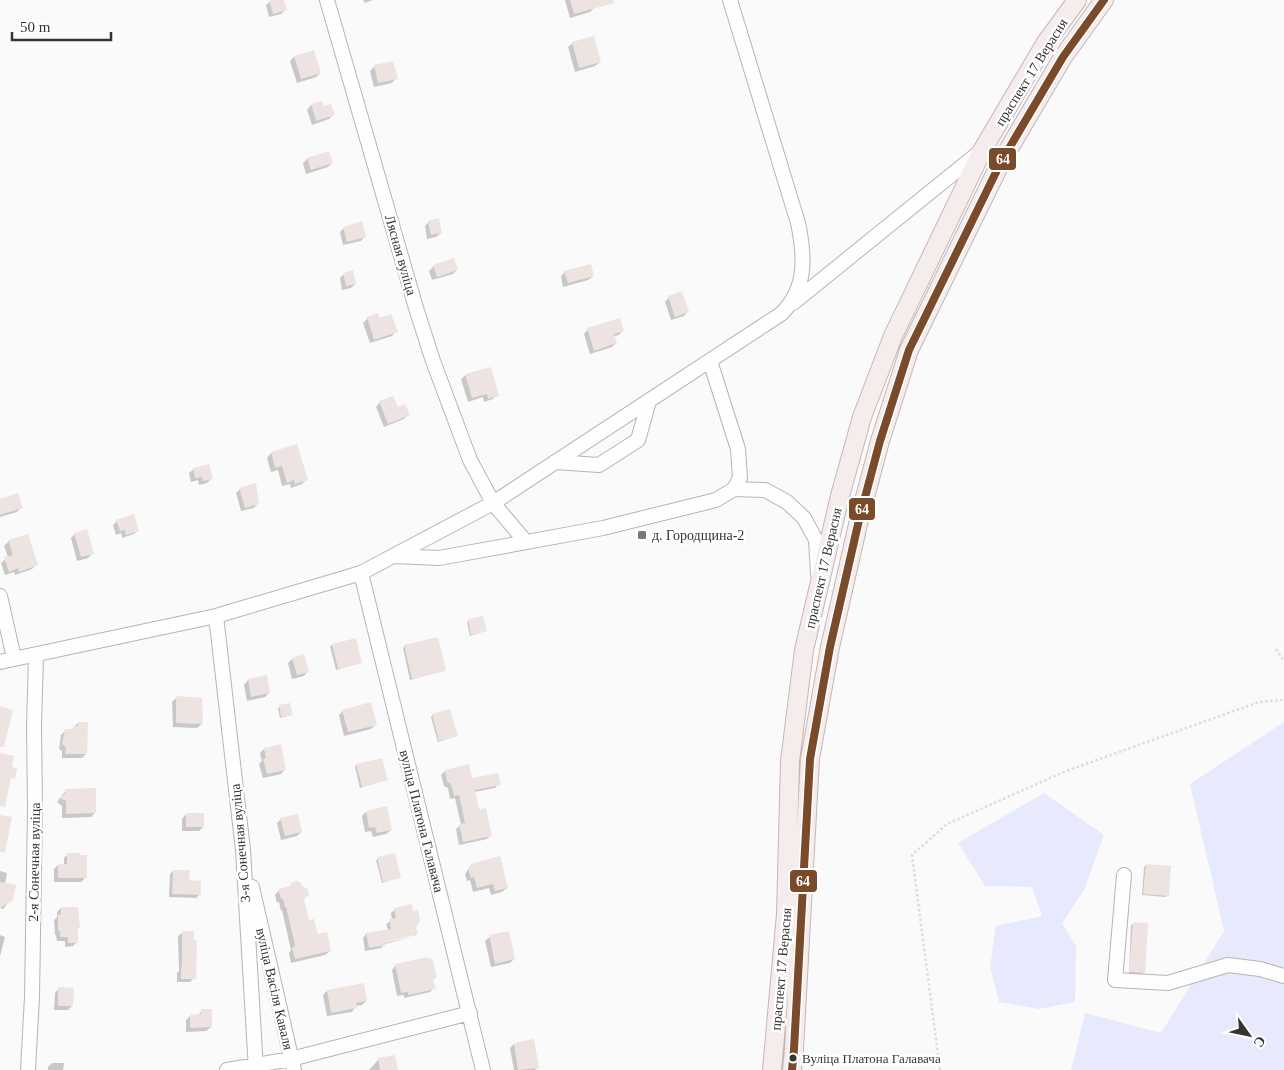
<svg xmlns="http://www.w3.org/2000/svg" width="1284" height="1070" viewBox="0 0 1284 1070" font-family="Georgia,serif">
<rect width="100%" height="100%" fill="#fafafa"/>
<path fill="#e7eafc" d="M1284,722V1070H1071L1085,1013L1161,1033L1224,931L1190,784Z
M1044,793L1104,835L1084,890L1062,923L1076,946L1075,1002L1039,1009L999,1002L990,967L996,926L1042,916L1032,887L985,886L958,843Z"/>
<path fill="#0003" d="M272,0H283L285,10L281,14L269,17L266,5Z
M363,0H373L365,3Z
M565,0H592L594,8L590,12L570,18Z
M573,43L600,62L595,66L575,72L568,47Z
M294,57L320,73L316,77L297,83L290,61Z
M374,67L396,78L392,83L374,87L370,71Z
M321,102L323,108L333,115L329,119L312,125L307,110L311,105Z
M328,152L332,163L328,167L306,174L303,163L307,159Z
M429,222L441,233L436,237L427,239L425,226Z
M344,228L365,236L361,241L343,245L340,232Z
M434,266L457,270L453,274L432,280L429,271Z
M565,272L593,276L588,280L563,287L561,276Z
M344,274L355,284L351,288L342,290L340,278Z
M669,297L688,311L684,316L671,320L665,302Z
M368,318L379,320L396,331L392,336L370,343L363,323Z
M588,329L623,330L619,335L614,336L616,343L612,347L590,354L584,334Z
M466,375L497,395L493,399L484,402L483,397L468,402L461,379Z
M380,402L397,409L408,415L404,419L384,427L376,407Z
M296,446L306,480L302,484L291,488L290,484L282,486L278,470L271,472L267,458L271,453Z
M194,469L211,479L207,483L199,485L198,480L191,482L189,473Z
M240,489L258,503L254,508L241,511L236,493Z
M0,500L21,508L17,512L0,517Z
M117,521L138,530L134,534L122,538L121,533L116,535L113,525Z
M75,534L92,554L88,558L77,561L71,538Z
M9,541L36,565L32,569L15,575L14,572L5,575L1,563L8,557L4,546Z
M469,621L485,631L470,636L467,622Z
M332,645L360,663L336,670L330,646Z
M405,646L445,670L410,680L403,648Z
M304,656L308,671L304,676L292,679L288,663L292,659Z
M248,680L269,693L265,697L247,701L244,685Z
M176,698L202,724L197,728L173,727L172,702Z
M280,707L291,715L280,718L278,708Z
M343,711L375,725L371,729L344,736L339,715Z
M433,715L456,736L438,742L431,717Z
M78,723L86,754L82,758H62V751L59,749L61,735L65,731H70Z
M264,749L285,769L281,774L263,778L259,764L262,761L260,753Z
M357,765L386,780L360,788L355,767Z
M445,771L471,780L499,784L495,788L474,792L478,811L491,835L487,839L459,845L456,829L461,825L455,798L450,799L448,788L444,786L441,775Z
M66,790L95,813L91,817L62,818V806L57,802Z
M366,812L391,830L386,834L373,837L371,831L365,832L362,816Z
M186,814L203,827L199,831H182V819Z
M281,819L301,832L297,836L281,840L277,823Z
M68,854L86,877L81,882H54V869L58,865H64V858Z
M378,859L400,877L382,883L376,860Z
M471,865L507,888L502,892L491,895L489,888L473,892L470,880L467,881L465,874Z
M1146,865L1167,895L1166,897L1142,895L1144,867Z
M0,871L7,873L5,884L8,903L3,909L0,908Z
M173,871L188,881L200,894L196,898L169,897L170,874Z
M293,883L303,899L308,922L330,951L325,955L291,963L289,953L291,950L282,910L281,911L279,902L277,903L275,895L279,890L288,888Z
M61,908L77,929V942L73,946L65,947V941H57L56,935H55L54,920L57,917V912Z
M394,910L415,926L417,934L414,936V934L379,942L380,944L414,936L385,944L381,948L365,951L363,938L366,934L388,930L386,924L392,920L391,913Z
M1133,924L1144,972L1142,974L1129,973L1131,925Z
M183,932L194,978L190,982H177V973L179,971L178,936Z
M0,935L5,937L0,956Z
M490,937L514,959L510,963L491,967L485,941Z
M396,965L435,977L432,980L434,988L430,992L404,998V995L397,996L392,970Z
M59,988L72,1006L68,1010H54L55,993Z
M327,991L366,1001L362,1005L356,1006L352,1012L327,1016L323,995Z
M202,1011L211,1027L206,1031L186,1032V1020L190,1016H197Z
M514,1044L538,1067L535,1070H514L510,1048Z
M379,1059L396,1070H369Z
M52,1063H64L63,1070H48V1067Z"/>
<path fill="#ede3e0" d="M269,0H284L287,10L273,14Z
M570,0H614V3L574,14Z
M594,36L601,62L579,68L572,42Z
M314,50L321,73L301,79L294,56Z
M393,61L398,79L378,83L374,65Z
M322,101L324,106L331,104L335,115L316,121L311,104Z
M329,151L333,163L311,170L307,158Z
M439,218L442,233L431,235L428,221Z
M362,221L366,237L347,242L343,227Z
M454,258L458,270L437,277L433,265Z
M591,264L594,276L568,283L564,271Z
M353,270L356,284L346,286L343,273Z
M682,291L689,312L675,317L668,296Z
M378,313L380,318L391,314L398,332L374,340L367,317Z
M620,318L624,331L614,334L617,343L594,351L587,328Z
M491,367L499,396L488,399L487,394L472,398L465,374Z
M393,396L398,407L405,404L410,415L388,424L379,401Z
M297,444L308,480L295,484L294,480L287,483L282,466L275,468L271,452Z
M209,464L213,479L203,481L202,477L195,478L193,468Z
M256,483L259,504L245,508L239,488Z
M18,493L23,508L0,515V499Z
M134,514L139,531L126,535L125,530L120,531L116,520Z
M87,529L94,554L81,557L74,533Z
M28,534L38,565L19,572L18,568L9,572L4,557L13,555L8,540Z
M483,616L487,631L471,635L468,619Z
M438,637L446,671L412,679L404,645Z
M356,638L362,663L338,669L332,644Z
M304,654L309,672L297,675L292,658Z
M267,675L270,693L251,697L248,679Z
M176,696L202,698L203,724L176,723Z
M371,702L377,725L348,732L342,710Z
M290,703L293,715L281,717L279,705Z
M0,706L13,710L4,747H0Z
M450,709L458,736L439,741L432,714Z
M78,722H88L87,754H65L66,747L62,744L65,729H73V726H78Z
M281,744L286,770L267,774L263,759L266,758L264,748Z
M0,753L14,756L12,767L17,768L15,779L11,778L5,807L0,806Z
M382,758L388,780L362,787L356,764Z
M469,764L472,778L498,773L501,785L475,790L479,809L486,808L492,836L463,842L459,824L465,823L459,795L454,796L451,784L447,782L445,770Z
M96,788V813L66,814V801L60,798L65,793V789Z
M387,806L392,830L377,833L375,827L369,828L366,811Z
M186,813H204V827H186Z
M298,814L302,832L285,836L280,818Z
M0,815L12,817L5,853L0,852Z
M67,853H80V855H87V878H58V864H67Z
M395,853L401,878L383,882L377,857Z
M500,856L508,888L495,891L493,884L477,888L474,877L471,878L468,868L471,867V864Z
M1146,864L1171,866L1169,896L1143,894Z
M173,870H190L189,880L201,881V895L172,894Z
M298,881L301,883L302,886L308,889L309,895L304,899L309,920L314,919L318,934L327,932L331,951L295,959L292,948L295,945L286,907H285L283,899H281L278,889L291,886L292,882Z
M0,882L16,885L13,900L0,908Z
M412,904L413,911L418,910L420,921L416,927L418,934L385,942L386,945L369,948L366,933L391,929L389,919L396,918L394,908Z
M61,907H78L80,928H78V943H68V937H60V931H58V915L61,914Z
M1133,922L1148,923L1145,973L1129,972Z
M182,931H194V940H197L196,979H181V967H182Z
M509,931L515,959L495,964L489,935Z
M428,957V959L432,958L437,978L433,979L436,989L408,995V992L401,993L395,964Z
M364,983L367,1001L356,1003L357,1008L331,1013L327,990Z
M58,987L74,988L73,1006H58Z
M201,1009H212V1027L190,1028V1015L201,1014Z
M534,1039L539,1068L518,1070L514,1043Z
M395,1055L398,1070H380L378,1058Z"/>
<g fill="none" stroke-linecap="round" stroke-linejoin="round">
<g stroke="#b5b5b5" stroke-width="16">
<path id="minor" d="M327,0L416,308L433,361L470,460L493,503L526,542
M793,303L981,151
M555,462L599,465L638,440L649,401
M734,489L765,490L787,502L804,518L816,540L818,574
M394,556L439,558L603,528L716,500L734,489L740,478L738,449L710,361
M361,573L483,1070
M0,596L14,658
M216,616L243,850L256,1070
M0,662L216,616L361,573L493,503L781,314C807,289 805,256 798,223L730,0
M1124,875L1115,980L1168,983L1228,965L1260,969L1284,976
M252,887L294,1070
M28,1070L32,997L35,808L34,726L36,655
M227,1070L291,1059L470,1013"/>
</g>
<g stroke="#c5b6b7" stroke-width="20">
<path id="major" d="M772,1070L786,914L790,761L804,650L840,496L862,417L893,336L983,149L1045,44L1077,0
M792,1070L794,1049L810,759L830,647L859,520L880,441L909,350L1001,162L1063,57L1104,0"/>
</g>
<path stroke="#dcdcdc" stroke-width="2.5" stroke-dasharray="2.5 2.5" stroke-linecap="butt" d="M1276,649L1284,661
M940,1070L912,855L947,824L1066,771L1259,702L1284,700"/>
<use href="#minor" stroke="#fefefe" stroke-width="14"/>
<use href="#major" stroke="#f5ecec" stroke-width="18"/>
<g stroke="#fff" stroke-width="11">
<path id="bus-1" d="M792,1070L794,1049L810,759L830,647L859,520L880,441L909,350L1001,162L1063,57L1104,0"/>
</g>
<use href="#bus-1" stroke="#7a4b2a" stroke-width="8"/>
</g>
<rect fill="#79797a" stroke="#fff" stroke-width="2" x="637" y="530" width="10" height="10" rx="2.5"/>
<circle fill="#343435" stroke="#fff" stroke-width="2" cx="793" cy="1058" r="4.5"/>
<g text-anchor="middle" stroke-width="5" stroke-linejoin="round" paint-order="stroke">
<g font-size="13" fill="#343435" stroke="#fff" text-anchor="start">
<text x="802" y="1063">Вуліца Платона Галавача</text>
</g>
<g font-size="14" fill="#343435" stroke="#fff">
<text transform="translate(1031 72) rotate(-58)" y="5">праспект 17 Верасня</text>
<text transform="translate(401 255) rotate(74)" y="5">Лясная вуліца</text>
<text transform="translate(823 568) rotate(-77)" y="5">праспект 17 Верасня</text>
<text transform="translate(422 821) rotate(76)" y="5">вуліца Платона Галавача</text>
<text transform="translate(240 843) rotate(-95)" y="5">3-я Сонечная вуліца</text>
<text transform="translate(34 862) rotate(-89)" y="5">2-я Сонечная вуліца</text>
<text transform="translate(781 969) rotate(-85)" y="5">праспект 17 Верасня</text>
<text transform="translate(275 989) rotate(77)" y="5">вуліца Васіля Каваля</text>
</g>
<g font-size="14" fill="#343435" stroke="#fff" text-anchor="start">
<text x="652" y="540">д. Городщина-2</text>
</g>
</g>
<g stroke="#fff" stroke-width="2">
<rect x="988" y="147" width="29" height="24" rx="5" fill="#7a4b2a"/>
<rect x="848" y="497" width="28" height="24" rx="5" fill="#7a4b2a"/>
<rect x="789" y="869" width="29" height="24" rx="5" fill="#7a4b2a"/>
</g>
<g font-size="14" text-anchor="middle" font-weight="bold" fill="#fff">
<text x="1003" y="164">64</text>
<text x="862" y="514">64</text>
<text x="803" y="886">64</text>
</g>
<g transform="translate(1249 1035) rotate(123)" stroke="#ffffff" stroke-width="4" paint-order="stroke">
<path d="M0-4L9 19L0 12L-9 19Z" fill="#343435"/>
<text y="-8" font-size="14" font-weight="bold" text-anchor="middle" fill="#343435">С</text>
</g>
<path d="M12 32v8h99v-8" fill="none" stroke="#343435" stroke-width="2.5"/>
<text x="20" y="32" font-size="15" fill="#343435" stroke="#ffffff" stroke-width="4" paint-order="stroke">50 m</text>
</svg>
